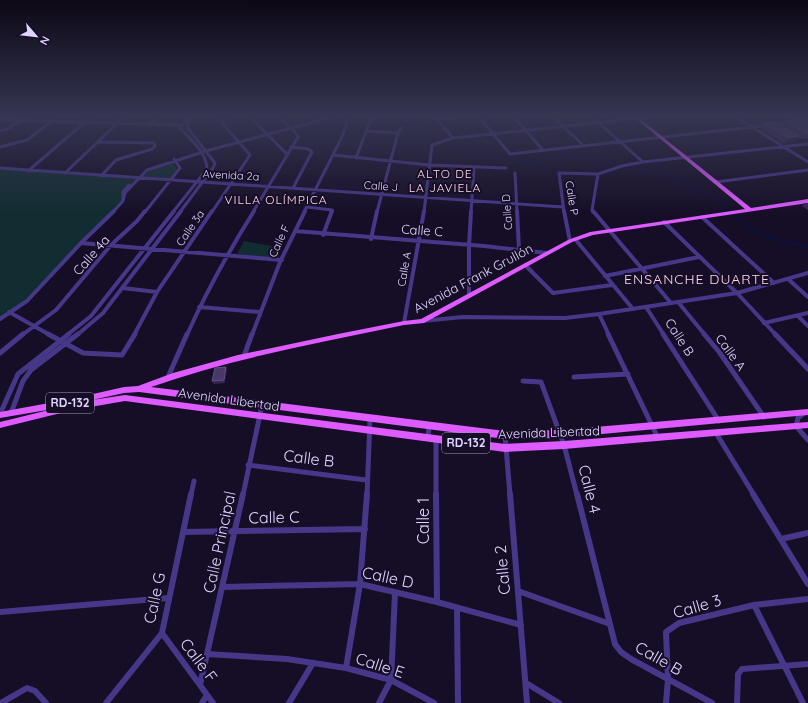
<svg xmlns="http://www.w3.org/2000/svg" width="808" height="703" viewBox="0 0 808 703" font-family="Quicksand,sans-serif">
<rect width="100%" height="100%" fill="#160e27"/>
<path fill="#112d31" d="M174,162L177,170L168,179L142,178L150,169Z
M0,168L139,179L125,193L123,201L27,301L0,319Z
M244,241L282,248L277,258L237,254Z"/>
<g fill="none" stroke-linecap="round" stroke-linejoin="round">
<path stroke="#081446" stroke-width="1" d="M398,117L414,127L457,148L478,155L505,158L532,164L549,159L572,157L594,158L619,165
M625,167L635,170L660,173L673,178L689,187L715,198L731,212"/>
<path stroke="#081446" stroke-width="1.5" d="M729,211L748,227L768,237L808,247"/>
<path stroke="#473788" stroke-width="3" d="M254,117V121L287,154
M435,117L453,138
M479,117L510,154L788,123
M514,117L542,149
M553,117L583,145
M592,117L643,162
M736,117L808,162
M786,117L808,121
M436,119L459,117
M0,120L182,125
M149,126L157,117
M0,131L7,129L26,117
M366,131L398,133
M98,142L154,143L155,146L152,149L116,160L101,176
M0,147L27,140L57,117
M291,147L309,149L312,152L293,188
M333,155L429,165L506,168
M356,158L370,121L377,117
M0,168L563,207
M28,171L91,117
M65,173L124,117
M515,173L517,212
M716,182L808,170
M123,201V192L129,185
M307,207L332,210L331,212
M113,212L123,201L125,193L147,170L206,151L333,117
M145,212L180,168L174,159
M173,212L207,169C207,153 190,139 180,128L189,117
M180,212L213,168L215,163L187,127L188,123L193,117
M212,212L250,155L223,124L222,122L226,117
M253,212L298,137L294,131L279,117
M304,212L341,139L346,127V117
M377,212L398,133L402,128
M424,212L432,145L453,138L650,117
M471,212L474,168
M564,212L559,173L598,174L622,166L643,162L808,144
M593,212L592,210L598,174"/>
<path stroke="#473788" stroke-width="4" d="M517,211L519,249
M564,211L570,241
M593,211L671,303
M702,217L774,283
M664,222L737,293L776,335
M295,231L484,246L547,253
M323,235L332,211
M371,239L377,211
M575,239L633,309
M81,243L282,260
M525,265L553,293L612,285
M605,276L699,257
M788,279L808,297
M123,288L157,292
M469,295V246L471,211
M678,302L705,335
M199,307L260,312
M646,307L664,335
M9,312L50,335
M599,314L609,335
M798,316L808,326
M0,319L27,301L81,243L114,211
M422,321L463,317L565,318L599,314L737,293L808,273
M404,323L424,211
M764,323L808,313
M22,335L56,310L111,245L137,221L145,211
M67,335L91,316L174,211
M77,335L103,313L181,211
M134,335L157,292L212,211
M187,335C206,292 229,251 254,211
M252,335L280,262L305,211"/>
<path stroke="#473788" stroke-width="5" d="M48,334L83,353L122,355L135,334
M608,334L658,438
M663,334L719,421
M704,334L720,353L764,417
M775,334L808,369
M0,353L23,334
M244,356L252,334
M168,377L187,334
M574,377L628,374
M523,381L541,382L564,445L577,495
M11,413L23,381L31,370L78,334
M804,413L798,418L796,426L808,440
M0,414L18,374L69,334
M716,433L754,495
M505,435L510,495
M428,438L429,426
M436,439V495
M248,465L366,480
M191,495L194,481
M243,495L262,405
M367,495L370,419"/>
<path stroke="#473788" stroke-width="6" d="M436,494L437,602
M510,494L527,703
M577,494L615,644L621,652L631,659L712,703
M753,494L808,584
M183,532L365,529
M781,539L808,533
M223,587L360,584L437,602L521,625
M518,591L610,624
M754,605L803,703
M457,609L458,703
M0,612L168,598
M162,633L213,703
M207,654L287,659L346,668L391,680L434,703
M346,668L360,584L367,494
M526,683L559,703
M200,685L243,494
M1,703L27,688L35,691L46,703
M106,703L162,633L191,494
M202,703L207,695
M289,703L313,663
M379,703L391,680L395,593
M666,703L668,679L666,632L679,623L754,605L808,599
M737,703L738,674L742,669L808,664"/>
<path fill="#dd5bff" fill-rule="evenodd" d="M634,117H638L751,208L808,199V203L593,235L572,242L424,323L404,325C319,343 233,358 151,387L505,431L559,430L808,409V415L559,438L505,439L139,392L124,393L92,400L125,395L505,444L564,441L808,422V428L564,449L505,452L125,401L73,410L0,428V422L53,409L0,418V412L71,399L124,387L138,386L173,373L238,355L338,334L404,321L421,319L568,240L590,232L745,209Z"/>
</g>
<path fill="#382656" d="M800,117H808L806,119L803,117Z
M808,119V139H801L798,137L795,142L784,144L760,128L763,123L781,126L785,121Z
M804,203H808V210L802,206Z
M226,367L227,370L225,383L214,384L212,381Z"/>
<path fill="#23153b" d="M799,136L795,142L784,144L788,138Z
M226,367L227,370L225,383L224,380Z"/>
<path fill="#4a3968" stroke="#615180" d="M808,119V133H805L785,121Z
M774,122L799,136L788,138L763,123Z
M226,367L224,380L212,381L215,368Z"/>
<linearGradient id="sky" x2="0" y2="1"><stop stop-color="#0c0815"/><stop offset="0.54" stop-color="#363652"/><stop offset="1" stop-color="#363652" stop-opacity="0"/></linearGradient>
<rect width="808" height="215" fill="url(#sky)"/>
<g text-anchor="middle" stroke-width="4" stroke-linejoin="round" paint-order="stroke">
<g font-size="11" fill="#e0d4ff" stroke="#160e27">
<text transform="translate(231 175) rotate(3)" y="4">Avenida 2a</text>
<text transform="translate(381 186) rotate(4)" y="4">Calle J</text>
<text transform="translate(572 198) rotate(81)" y="4">Calle P</text>
<text transform="translate(507 212) rotate(-94)" y="4">Calle D</text>
<text transform="translate(190 228) rotate(-56)" y="4">Calle 3a</text>
<text transform="translate(279 241) rotate(-65)" y="4">Calle F</text>
<text transform="translate(404 269) rotate(-80)" y="4">Calle A</text>
</g>
<g font-size="12" letter-spacing="1" fill="#ffd6e9" stroke="#160e27">
<text x="445" y="178">ALTO DE<tspan x="445" dy="14">LA JAVIELA</tspan></text>
<text x="276" y="204">VILLA OLÍMPICA</text>
</g>
<g fill="#160e27" stroke="#a399be" stroke-width="1">
<rect x="46" y="393" width="48" height="20" rx="3"/>
<rect x="442" y="433" width="48" height="20" rx="3"/>
</g>
<g font-size="12" font-weight="bold" fill="#e0d4ff">
<text x="70" y="407">RD-132</text>
<text x="466" y="447">RD-132</text>
</g>
<g font-size="13" fill="#e0d4ff" stroke="#160e27">
<text transform="translate(422 230) rotate(4)" y="5">Calle C</text>
<text transform="translate(91 255) rotate(-49)" y="5">Calle 4a</text>
<text transform="translate(473 278) rotate(-28)" y="5">Avenida Frank Grullón</text>
<text transform="translate(680 337) rotate(57)" y="5">Calle B</text>
<text transform="translate(731 352) rotate(54)" y="5">Calle A</text>
<text transform="translate(229 399) rotate(8)" y="5">Avenida Libertad</text>
<text transform="translate(549 432) rotate(-2)" y="5">Avenida Libertad</text>
</g>
<g font-size="14" letter-spacing="1" fill="#ffd6e9" stroke="#160e27">
<text x="697" y="284">ENSANCHE DUARTE</text>
</g>
<g font-size="16" fill="#e0d4ff" stroke="#160e27">
<text transform="translate(309 458) rotate(7)" y="6">Calle B</text>
<text transform="translate(590 489) rotate(76)" y="6">Calle 4</text>
<text transform="translate(274 517) rotate(-1)" y="6">Calle C</text>
<text transform="translate(423 521) rotate(-90)" y="6">Calle 1</text>
<text transform="translate(219 542) rotate(-78)" y="6">Calle Principal</text>
<text transform="translate(502 570) rotate(-95)" y="6">Calle 2</text>
<text transform="translate(388 577) rotate(12)" y="6">Calle D</text>
<text transform="translate(154 598) rotate(-78)" y="6">Calle G</text>
<text transform="translate(697 606) rotate(-16)" y="6">Calle 3</text>
<text transform="translate(659 658) rotate(30)" y="6">Calle B</text>
<text transform="translate(199 660) rotate(53)" y="6">Calle F</text>
<text transform="translate(380 665) rotate(18)" y="6">Calle E</text>
</g>
</g>
<g transform="translate(36 36) rotate(118)" stroke="#160e27" stroke-width="3" paint-order="stroke">
<path d="M0-3L7 15L0 10L-7 15Z" fill="#e0d4ff"/>
<text y="-6" font-size="11" font-weight="bold" text-anchor="middle" fill="#e0d4ff">N</text>
</g>
</svg>
